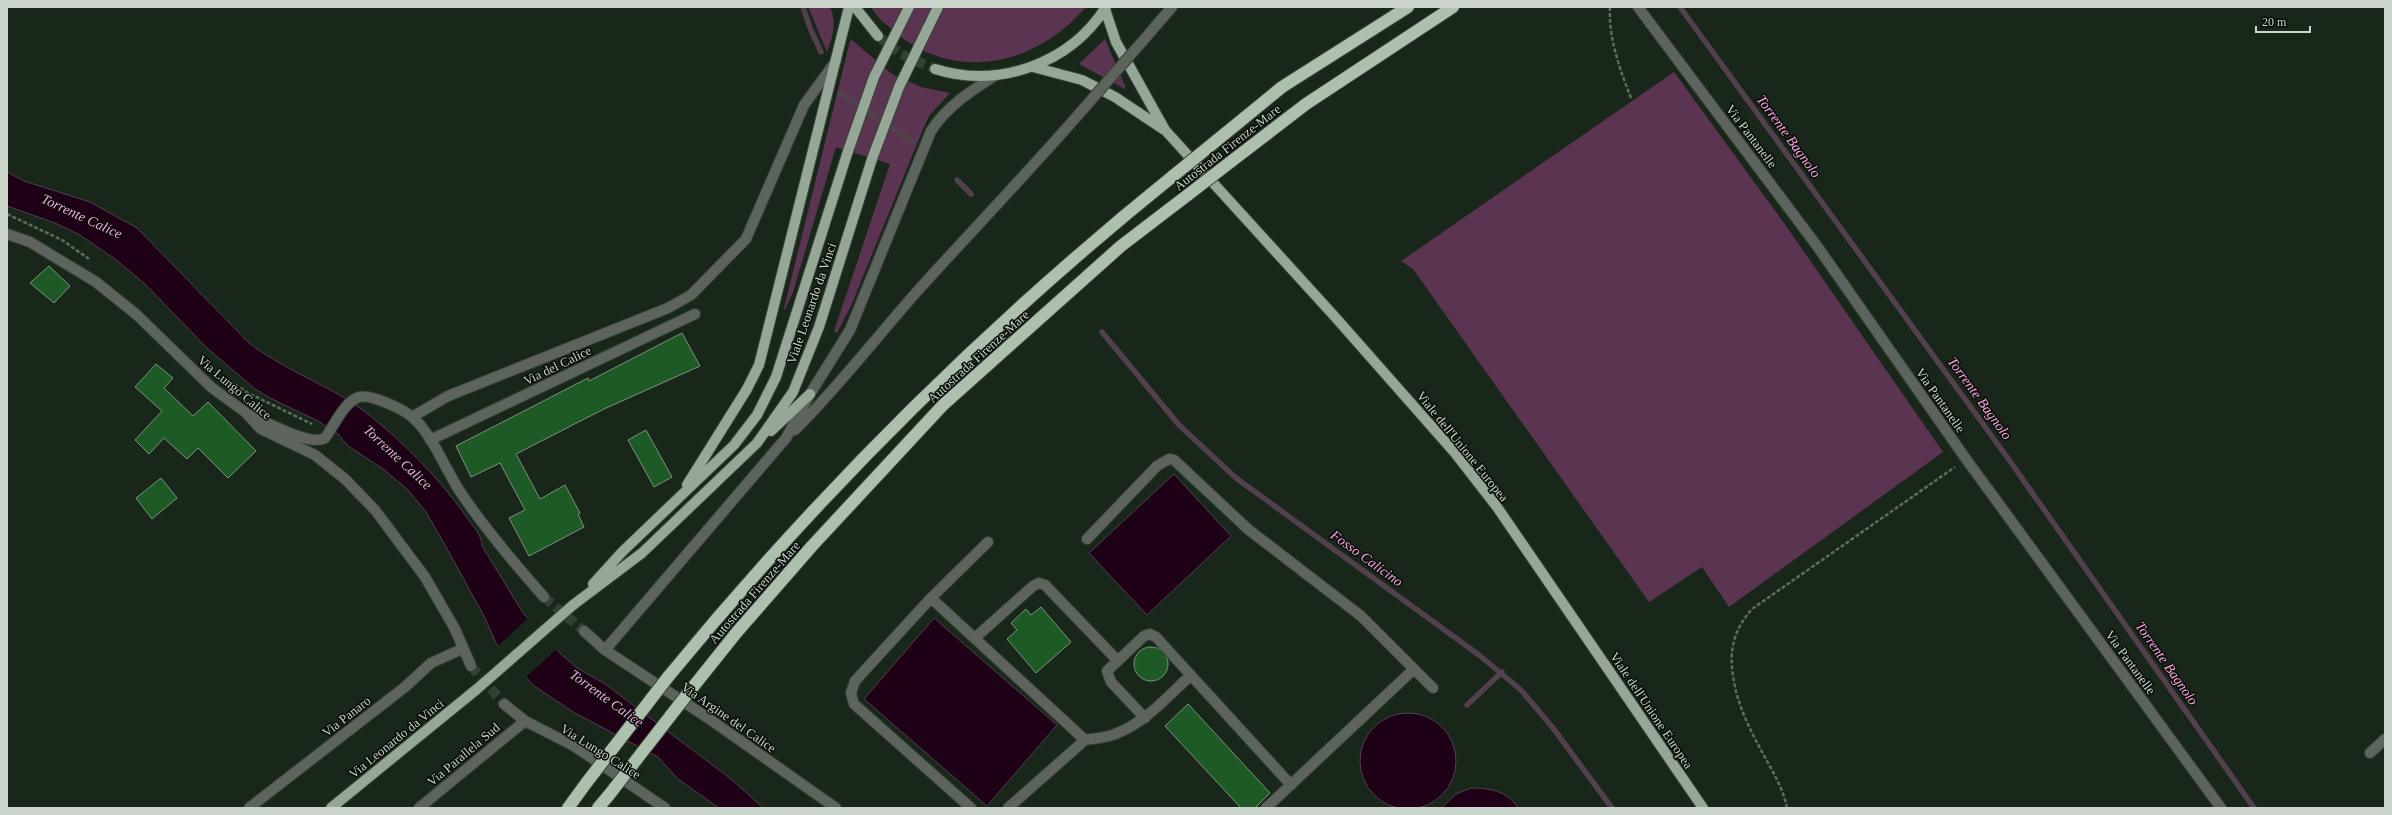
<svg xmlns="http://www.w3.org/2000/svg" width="2392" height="815" viewBox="0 0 2392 815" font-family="'Times New Roman',serif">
<rect width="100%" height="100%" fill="#182719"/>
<path fill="#5b3451" d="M808,7H830C837,22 833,37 827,52Z
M871,7H1086C1037,64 958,84 896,33C887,25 877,18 871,7Z
M1105,39L1125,86V89L1079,64Z
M852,40L892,74L921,87L950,93L929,116L921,134L851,306L837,333L834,331L890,164L836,147L793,292L785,310L784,308L850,41Z
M1674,72L1784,223L1943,452L1729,607L1702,567L1649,602L1413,269L1401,261Z"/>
<path fill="#1e0017" stroke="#52404d" d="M7,172L24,181L90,202L137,228L250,344C280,366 316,381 348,400C386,424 439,477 465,515C471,524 483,536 482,546L523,613L561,654L577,668L605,684L731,779L763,808H719L678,779L658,757L573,712L533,685L496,643L484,616L446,547L426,512L407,489L383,469L348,446L338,434L318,421L272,399L255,389L207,348L145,284L115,259L80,235L55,223L7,206Z
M1174,474L1231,536L1147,615L1089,553Z
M934,618L1057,725L987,806L864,699Z
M1360 761a48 48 0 1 1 96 0a48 48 0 1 1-96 0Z
M1471,788C1489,788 1508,791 1518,808H1441L1456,794Z"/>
<path fill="#182719" d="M529,617L558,648L525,678L497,647Z"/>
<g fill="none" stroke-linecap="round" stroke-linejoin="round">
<path stroke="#52404d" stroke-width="5.5" d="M803,7L810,28L821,52
M1680,7L2007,457L2254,808
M840,93L913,142
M957,180L971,194
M1102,332L1179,425L1236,478L1479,655L1521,690L1553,728L1612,808
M1467,705L1502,672"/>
</g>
<path fill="#1e5a26" stroke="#7f9180" d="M49,266L70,286L54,303L30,283Z
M682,333L700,366L604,409L516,454L540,499L565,485L580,513L578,514L584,527L529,556L509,518L525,510L500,463L471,477L456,446L588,378L589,381Z
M156,364L173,378L164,388L193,416L208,402L256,451L228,478L198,448L187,459L164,438L149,454L135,440L162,411L135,387Z
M646,430L672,477L654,487L628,440Z
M161,478L177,498L152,519L136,498Z
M1041,607L1071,642L1036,673L1007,639L1017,630L1011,623L1026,609L1031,615Z
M1134 664a17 17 0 1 1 34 0a17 17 0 1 1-34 0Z
M1188,704L1270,793L1255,808H1241L1165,726Z"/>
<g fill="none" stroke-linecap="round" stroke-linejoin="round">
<path stroke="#334134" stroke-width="10" stroke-dasharray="10 5" stroke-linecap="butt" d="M544,597L584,631
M471,666L504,704"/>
<path stroke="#334134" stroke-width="10" stroke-dasharray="10 5" stroke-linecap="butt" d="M878,36L901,54L935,69"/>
<g stroke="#354335" stroke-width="12">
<path id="minor" d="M1638,7L1817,246L1966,459L2221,808
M1141,43L1172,7
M7,234L30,242L96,282L137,315L211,387L245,412L261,429L315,455L345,479L375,510L425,577L455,629L471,666
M251,415C266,422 311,447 325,438C334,426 344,402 359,397C371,394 403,409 412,417C431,432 446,470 459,490C484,528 514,563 544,597
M412,417L448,396L668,308L691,295L746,239L804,105L836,61
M795,430C840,385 879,334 921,287C978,224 1037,163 1092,99
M430,440L695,314
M1087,539L1157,466L1169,459L1174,460L1249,530L1361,616L1433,688
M931,598L988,542
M584,631L605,650L708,718L836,808
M976,637L1033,586L1039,583L1045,585L1118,661
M605,650L786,438L810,394L850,330L931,131C947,106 971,91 996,75
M504,704L525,721L574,746L665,808
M1145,718L1111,682L1107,671L1144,636L1150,634L1156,637L1291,785
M1085,740C1095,738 1106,738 1115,734C1145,723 1167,697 1191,675
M2370,753L2385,739
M249,808L405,687L431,663L462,649
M419,808L525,721
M971,808L854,704L851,693L855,681L931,598L1085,740L1008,808
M1266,808L1414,669"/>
</g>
<g stroke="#354335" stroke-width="12">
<path id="major" d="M855,7L878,36
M1105,9L1116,42L1165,130L1336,318L1455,453L1497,507L1703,808
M1033,67L1082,80L1115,97L1163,129
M935,69C998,89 1070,64 1106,7
M771,431L810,394
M687,485L747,389L759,365L849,7
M593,584L622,552L734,445L757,415L776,377L848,151
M573,605L642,553L757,443L793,392L819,327L872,159
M331,808L477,689"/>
</g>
<g stroke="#354335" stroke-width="14">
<path id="highway" d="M1216,141L1282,87L1408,7
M1233,160L1306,104L1453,7
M668,677C819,493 988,325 1173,176
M689,692L737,632L812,546L943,405L1121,246L1189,194
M568,808L587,782
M598,808L609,795"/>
</g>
<path stroke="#5f6c5f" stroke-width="2.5" stroke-dasharray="4 2" stroke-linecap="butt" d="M1610,7C1608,37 1620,70 1631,98
M7,214L62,240L89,259
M225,378L248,393L312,424
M1787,808C1784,791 1775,776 1767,761C1750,730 1735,703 1732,667C1730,644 1737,626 1752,609L1955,467"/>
<use href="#minor" stroke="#5d645d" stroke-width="10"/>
<use href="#major" stroke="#96a697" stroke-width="10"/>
<use href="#highway" stroke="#adc0ad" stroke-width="12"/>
<g stroke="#354335" stroke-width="12" stroke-linecap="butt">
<path id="minor-bridge" d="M1092,99L1141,43"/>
</g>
<g stroke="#354335" stroke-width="12" stroke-linecap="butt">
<path id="major-bridge" d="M848,151L874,77L909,7
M872,159L899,87L938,7
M477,689L573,605"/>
</g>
<g stroke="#354335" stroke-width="14" stroke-linecap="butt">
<path id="highway-bridge" d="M1173,176L1216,141
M1189,194L1233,160
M587,782L668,677
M609,795L689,692"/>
</g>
<use href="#minor-bridge" stroke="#5d645d" stroke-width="10"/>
<use href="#major-bridge" stroke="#96a697" stroke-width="10"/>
<use href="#highway-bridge" stroke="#adc0ad" stroke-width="12"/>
</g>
<g text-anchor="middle" stroke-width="3" stroke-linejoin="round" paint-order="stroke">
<g font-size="13" fill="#cbd5cb" stroke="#080e08">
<text transform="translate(1752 136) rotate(53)" y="5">Via Pantanelle</text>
<text transform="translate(1227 147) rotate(-38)" y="5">Autostrada Firenze-Mare</text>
<text transform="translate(811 303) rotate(-71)" y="5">Viale Leonardo da Vinci</text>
<text transform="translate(978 356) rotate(-42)" y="5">Autostrada Firenze-Mare</text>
<text transform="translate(557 365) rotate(-26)" y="5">Via del Calice</text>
<text transform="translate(235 387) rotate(40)" y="5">Via Lungo Calice</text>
<text transform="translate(1941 400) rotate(55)" y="5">Via Pantanelle</text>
<text transform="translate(1463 446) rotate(51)" y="5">Viale dell'Unione Europea</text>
<text transform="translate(754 592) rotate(-49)" y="5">Autostrada Firenze-Mare</text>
<text transform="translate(2131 662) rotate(54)" y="5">Via Pantanelle</text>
<text transform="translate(1652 710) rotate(56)" y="5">Viale dell'Unione Europea</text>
<text transform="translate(346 716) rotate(-38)" y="5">Via Panaro</text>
<text transform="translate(729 717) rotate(35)" y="5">Via Argine del Calice</text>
<text transform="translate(396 738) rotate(-39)" y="5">Via Leonardo da Vinci</text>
<text transform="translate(601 751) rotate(32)" y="5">Via Lungo Calice</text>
<text transform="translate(463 754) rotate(-40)" y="5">Via Parallela Sud</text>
</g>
<g font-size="14" font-style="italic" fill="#fea4e6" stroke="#080e08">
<text transform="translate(1789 136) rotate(54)" y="5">Torrente Bagnolo</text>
<text transform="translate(82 216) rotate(25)" y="5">Torrente Calice</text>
<text transform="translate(1980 398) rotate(54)" y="5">Torrente Bagnolo</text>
<text transform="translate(398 457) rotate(43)" y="5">Torrente Calice</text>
<text transform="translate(1367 558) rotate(36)" y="5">Fosso Calicino</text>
<text transform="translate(2167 663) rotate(55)" y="5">Torrente Bagnolo</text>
<text transform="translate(607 698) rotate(36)" y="5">Torrente Calice</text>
</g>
</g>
<rect width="2392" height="815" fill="none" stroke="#cbd5cb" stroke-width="16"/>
<path d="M2256 26v6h54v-6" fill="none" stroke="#cbd5cb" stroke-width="2"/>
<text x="2262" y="26" font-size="12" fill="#cbd5cb" stroke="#080e08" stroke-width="3" paint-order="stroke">20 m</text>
</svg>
